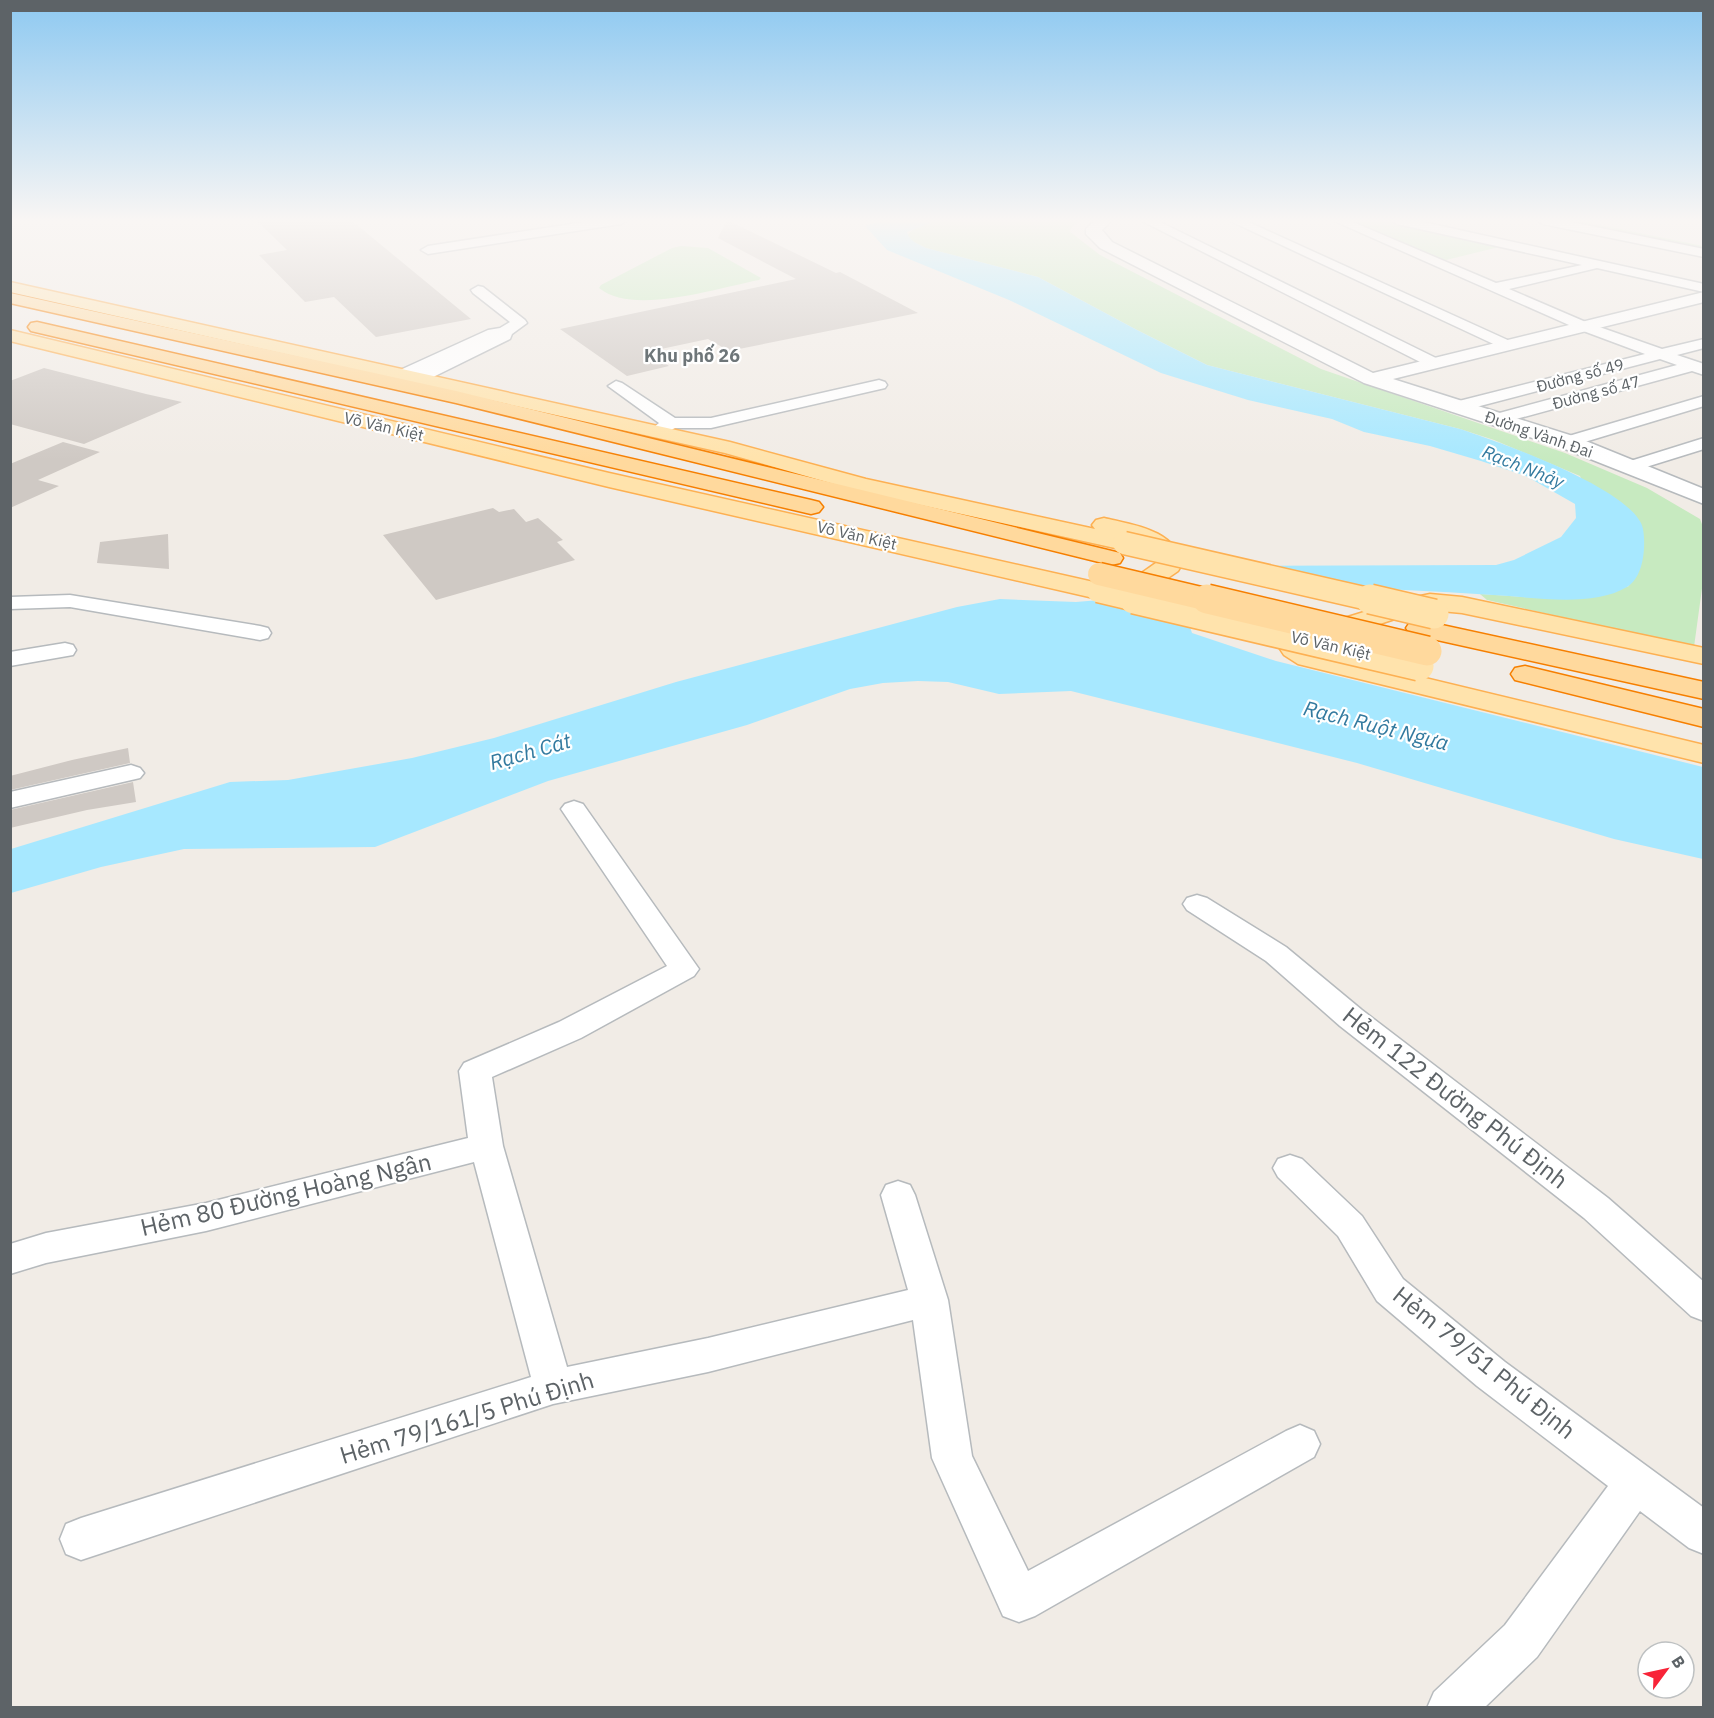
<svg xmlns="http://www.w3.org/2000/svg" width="1714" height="1718" viewBox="0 0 1714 1718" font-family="'IBM Plex Sans',sans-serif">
<rect width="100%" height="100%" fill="#f1ece6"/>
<path fill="#c7eac0" d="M938,220H1079L1069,231L1100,255L1321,369L1565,453L1647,488L1700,519L1703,527V581L1694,647L1487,600L1480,594C1531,597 1580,605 1629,586L1580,476L1494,440L1460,429L1207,365L1137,330L1038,277L926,248L910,240L907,235L915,228Z
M1348,220H1389L1503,246L1442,261Z
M1552,220H1576L1703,246V251Z
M681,246L708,248L761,278L759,280C717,288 633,316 599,288L601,285L672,248Z"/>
<path fill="#a7e8ff" d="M883,220H938L907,232C909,241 918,244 926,248L1038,277L1137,330L1207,365L1460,429C1497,441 1636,490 1643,529C1646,546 1644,577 1627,587C1592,608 1532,597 1493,595C1434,591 1375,588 1316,587C1289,587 1261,584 1234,588C1218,591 1199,602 1184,609L1192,633L1276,661L1703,767V859L1614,839L1357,763L1071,691L999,694L948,682L918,681L883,683L850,689L747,725L548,781L375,847L184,849L101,867L11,893V849L230,782L288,780L412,758L494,738L676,682L957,607L1000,599L1076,602L1124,598L1234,566L1496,565L1514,560L1561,537L1576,518L1575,504L1526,476L1481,461L1430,446L1364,432L1332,419L1248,400L1161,373L1009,300L887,250L865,226Z"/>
<path fill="#f1ece6" d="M1201,568L1369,591L1269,589L1124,595Z"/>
<path fill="#cfc9c4" d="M256,220H351L471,319L376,337L334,297L305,302L259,255L287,250Z
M727,220L836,273L840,272L918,313L729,351L708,339L647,352L669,366L627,376L560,329L796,279L718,238Z
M44,368L146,394L182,402L84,444L10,424V381Z
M63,442L100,452L38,480L59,486L10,508V464Z
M493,508L499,512L514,509L526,522L538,518L563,540L557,542L575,560L436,600L383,535Z
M168,534L169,569L97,563L100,542Z
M128,748L130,763L10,790V776L72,760Z
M133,782L136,802L87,810L10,828V810Z"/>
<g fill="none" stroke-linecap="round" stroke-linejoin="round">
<g stroke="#b6babd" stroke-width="3">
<path id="minor" d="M597,220H627L621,224L428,254L421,250L428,246Z
M1140,220H1156L1440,360L1442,363L1434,368L1428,366Z
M1228,220H1244L1512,342L1515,345L1512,348H1502Z
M1332,220H1348L1496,283L1582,265L1397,224L1391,220H1414L1704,284V292L1597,268L1509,289L1588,323L1662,349L1704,339V348L1677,355L1704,364V375L1692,371L1498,424L1492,423L1490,419L1492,415L1677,365L1660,359L1457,412L1451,411L1449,407L1451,403L1645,354L1578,329Z
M1537,220H1561L1704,249V257L1543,224Z
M478,286L483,287L525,320L527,323L512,334L510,339L425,381H413L412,376L404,379L398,377L396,374L398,371L488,330L500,328L510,322L473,293L471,290Z
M879,380L885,382L887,385L885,388L711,428H675L657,437L651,436L648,432L659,423L608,386L616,381L622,383L675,418H711Z
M1704,396V406L1568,447L1562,446L1559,442L1562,438Z
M1704,438V449L1630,472L1624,471L1621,467L1624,463Z
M70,595L260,626L268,628L271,633L268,638L260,640L70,607L10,609V597Z
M65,643L73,645L76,650L73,655L10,666V652Z
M131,765L140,768L144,773L140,778L10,808V792Z
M574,801L583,804L699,969L694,976L581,1038L492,1077L503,1146L567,1367L708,1338L908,1290L881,1195L886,1185L898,1181L910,1185L915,1195L948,1300L972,1456L1028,1571L1286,1431L1300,1425L1314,1431L1320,1444L1314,1457L1035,1616L1019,1622L1003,1616L932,1458L913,1320L708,1372L553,1404L81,1560L66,1554L60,1539L66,1524L81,1518L531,1377L474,1162L206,1231L46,1263L10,1274V1244L46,1233L206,1203L468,1138L459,1071L464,1063L559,1022L667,966L561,809L565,804Z
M1197,895L1207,898L1286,947L1362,1010L1608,1198L1704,1282V1321L1691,1316L1584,1218L1340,1026L1266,961L1187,910L1183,904L1187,898Z
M1290,1155L1302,1159L1362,1216L1403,1279L1505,1362L1704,1508V1554L1689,1548L1640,1511L1537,1657L1484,1708H1427L1434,1692L1505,1625L1608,1486L1477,1386L1377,1301L1338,1236L1278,1177L1273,1168L1278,1159Z"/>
</g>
<g stroke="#b6babd" stroke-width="3">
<path id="tertiary" d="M1095,220H1112L1102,230L1112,242L1373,373L1704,292V302L1393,379L1576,437L1704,489V504L1560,447L1364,383L1100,248L1086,234V229Z"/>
</g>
<g stroke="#fdb052" stroke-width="3">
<path id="primary" d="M10,282L730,442L866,479L1095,529L1092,525L1096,520L1104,518C1133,525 1178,530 1181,566L1178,571C1159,584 1140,600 1116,601C1108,602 1105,597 1098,599L609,487L10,341V330L609,473L1098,583C1125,590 1133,578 1156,563V557L1140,542L1134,540L1136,543L1133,548L1124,550L862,492L725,453L10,292Z
M1430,594L1462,597L1704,648V664L1462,613L1430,610L1419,611L1316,645L1311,648L1317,652L1704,745V763L1298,664L1284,655L1280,649L1296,633L1406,599Z"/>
</g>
<g stroke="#f67f00" stroke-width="3">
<path id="trunk" d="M10,293L456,391L1120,553L1123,558L1120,563L1111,565L456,403L10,303Z
M37,322L811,500L819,502L823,507L819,512L811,514L31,331L28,327L31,323Z
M1419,620L1704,682V699L1410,634L1406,628L1410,622Z
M1525,666L1704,709V727L1515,680L1511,674L1515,668Z"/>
</g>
<use href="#minor" fill="#fff" fill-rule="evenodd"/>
<use href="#tertiary" fill="#fff" fill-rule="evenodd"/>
<use href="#primary" fill="#ffe3ac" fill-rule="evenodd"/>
<use href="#trunk" fill="#ffd99d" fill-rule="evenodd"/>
<g stroke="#fdb052" stroke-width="25" stroke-linecap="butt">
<path id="primary-bridge-far1" d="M1124,543L1377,601
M1098,591L1140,601"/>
</g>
<g stroke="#fdb052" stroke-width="32" stroke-linecap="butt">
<path id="primary-bridge" d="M1134,599L1419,666
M1370,599L1434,614"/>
</g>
<g stroke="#f67f00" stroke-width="25" stroke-linecap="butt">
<path id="trunk-bridge-far1" d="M1099,574L1213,601"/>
</g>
<g stroke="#f67f00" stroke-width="32" stroke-linecap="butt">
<path id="trunk-bridge" d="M1207,599L1427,651"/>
</g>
<use href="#primary-bridge-far1" stroke="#ffe3ac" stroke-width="22"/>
<use href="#primary-bridge" stroke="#ffe3ac" stroke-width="29"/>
<use href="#trunk-bridge-far1" stroke="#ffd99d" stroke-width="22"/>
<use href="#trunk-bridge" stroke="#ffd99d" stroke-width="29"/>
</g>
<linearGradient id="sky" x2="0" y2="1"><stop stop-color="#8ec9f1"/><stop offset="0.48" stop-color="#f9f6f4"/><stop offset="1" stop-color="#f9f6f4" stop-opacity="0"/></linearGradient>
<rect width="1714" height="460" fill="url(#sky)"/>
<g text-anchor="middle" stroke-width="4.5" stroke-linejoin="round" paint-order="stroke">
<g font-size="16" fill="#5d6367" stroke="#fff">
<text transform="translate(1580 375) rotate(-15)" y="6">Đường số 49</text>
<text transform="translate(1596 392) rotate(-15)" y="6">Đường số 47</text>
<text transform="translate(384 426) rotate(13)" y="6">Võ Văn Kiệt</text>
<text transform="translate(1539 434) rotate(19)" y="6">Đường Vành Đai</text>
<text transform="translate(857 535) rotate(13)" y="6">Võ Văn Kiệt</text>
<text transform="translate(1331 645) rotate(13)" y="6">Võ Văn Kiệt</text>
</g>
<g font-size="18" font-weight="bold" fill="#6e7679" stroke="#fff">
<text x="692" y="362">Khu phố 26</text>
</g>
<g font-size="18" font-style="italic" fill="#337a9f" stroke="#fff">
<text transform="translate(1523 467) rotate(22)" y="6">Rạch Nhảy</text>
</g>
<g font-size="21" font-style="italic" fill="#337a9f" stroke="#fff">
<text transform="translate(1376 726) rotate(14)" y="7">Rạch Ruột Ngựa</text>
<text transform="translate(530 752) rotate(-16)" y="7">Rạch Cát</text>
</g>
<g font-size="24" fill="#5d6367" stroke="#fff">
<text transform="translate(1455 1098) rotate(38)" y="8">Hẻm 122 Đường Phú Định</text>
<text transform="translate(286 1195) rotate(-13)" y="8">Hẻm 80 Đường Hoàng Ngân</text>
<text transform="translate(1484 1363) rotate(39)" y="8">Hẻm 79/51 Phú Định</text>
<text transform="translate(467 1418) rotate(-17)" y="8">Hẻm 79/161/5 Phú Định</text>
</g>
</g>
<rect width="1714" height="1718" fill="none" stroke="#5d6367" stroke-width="24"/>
<g transform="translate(1666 1670) rotate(57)"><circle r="28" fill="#ffffff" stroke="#bec1c2" stroke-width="1.5"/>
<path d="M0-4.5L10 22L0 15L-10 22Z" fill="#f82438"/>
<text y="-9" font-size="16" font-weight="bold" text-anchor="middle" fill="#5d6367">B</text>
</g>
</svg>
